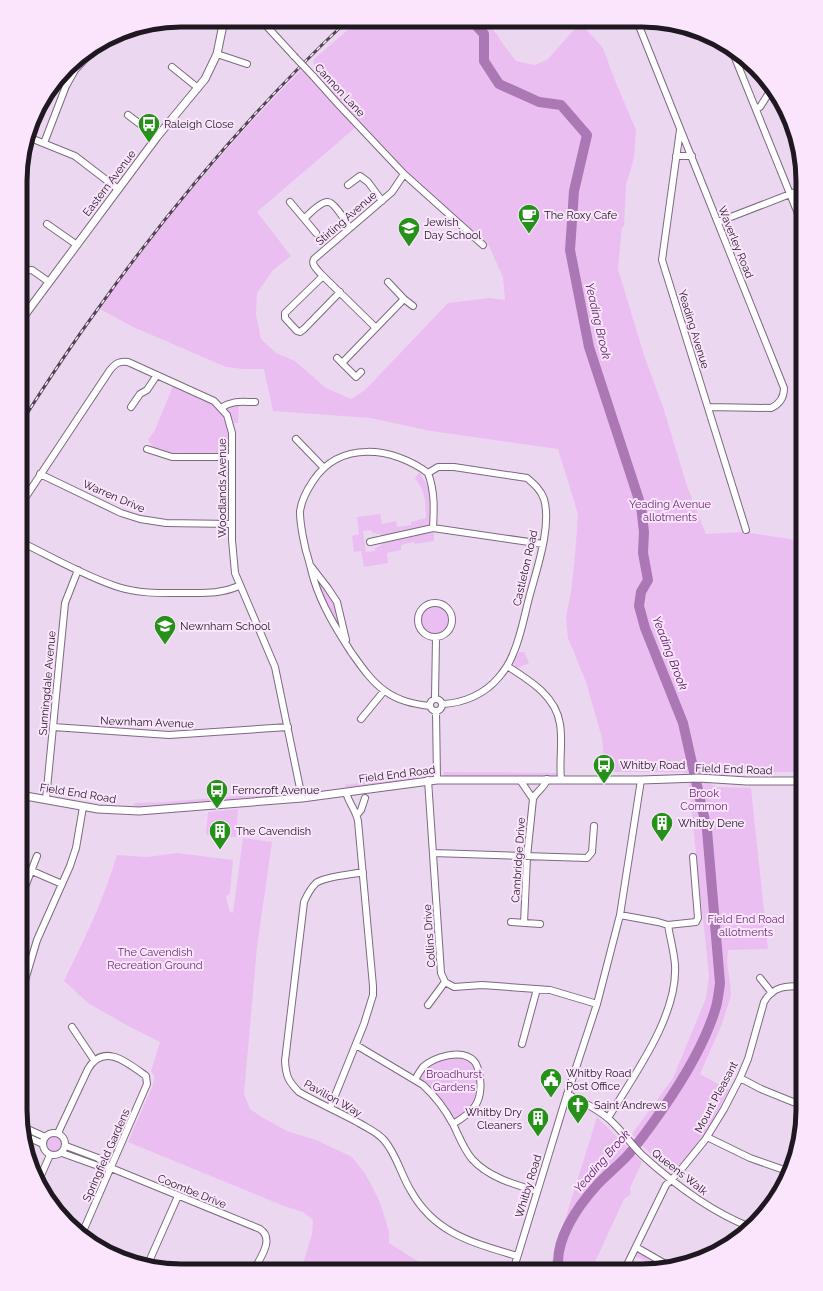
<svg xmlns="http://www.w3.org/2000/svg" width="823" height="1291" viewBox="0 0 823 1291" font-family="Raleway,sans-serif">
<rect width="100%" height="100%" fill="#ecd7f0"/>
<path fill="#ebbef2" d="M358,21H484L496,33L503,44L516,61L534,65L547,60L579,24L584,27L603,48L614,78L636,130L634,158L626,185L624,227H622L618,269L643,352L664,410L687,486L706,534L745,532L803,541V772H730V775L684,773L683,772H605L602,738L586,682L568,638L566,617L571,592L575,556L578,514L558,449L431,431L370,418L273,411L264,369H243L226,367L131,326L100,309C160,223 229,143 303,68L356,127L257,212L291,256L273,270L257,293L256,315L261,339L276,353L295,361L326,388L351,399L365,390L448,303L489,298L505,300L503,277L488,244L407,171L320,79L319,71L313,63L314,59Z
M173,386C209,401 230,404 229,450L225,454L174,455L154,448L148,440L155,430Z
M239,404L238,423H234L227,408L231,405Z
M419,472L426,483L429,491L430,525C421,532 395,534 383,536L379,534L373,533L371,530L363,531L366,552L375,551V548L381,545L384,542L434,532V541L415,544L414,542L401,545V550L387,553L388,563L364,567L361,551L354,552L352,536L359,534L357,517L380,514L382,524L396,521L397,527L411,525V522L426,518C425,503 426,491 415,479Z
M315,576L335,602L341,628L340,631L317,585Z
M422 620a13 13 0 1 1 26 0a13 13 0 1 1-26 0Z
M519,652H524L529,663L518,668L515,666L514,662Z
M443,772L558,773V776H444Z
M432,773V777L345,788V785Z
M688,778H699L716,787L751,788L768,949L728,950L727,962L730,983L731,995L722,1024L700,1074L729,1090L706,1132L694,1148L677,1169L670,1171L640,1144L632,1134L673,1078L706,998L709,976L707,956Z
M269,793L273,794L274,797L133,808L134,803L166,802Z
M238,809L236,837L206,835L208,812Z
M243,838L272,842L257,947L244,1094L250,1109L260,1116L287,1131L316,1140L352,1157L364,1172L372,1186L381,1205L389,1232V1243L427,1267L437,1270H301L312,1234L313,1220L303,1212L284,1206L128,1142L152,1087L155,1077L151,1071L160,1042L128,1026L88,1003L64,981C84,940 104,899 117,855L147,857L177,853L233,860L230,893L226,897L230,912L233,913Z
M461,1057C467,1059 472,1063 475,1069C477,1072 476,1077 476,1081C477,1097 474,1113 456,1118C449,1115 445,1104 440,1098C435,1092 429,1086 421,1081C420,1062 446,1059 461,1057Z
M597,1117L642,1162L630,1188L631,1194L624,1199L591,1271H549Z
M46 1144a9 9 0 1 1 18 0a9 9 0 1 1-18 0Z
M638,1252L662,1267L658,1268L635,1256Z"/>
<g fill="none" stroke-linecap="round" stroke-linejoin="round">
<path stroke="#ac77b5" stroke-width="10" d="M472,21L484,34V61L499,84L539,102L561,105L587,135L574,191L570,250L589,347L641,506L644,532L643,553L648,580L641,592L639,606L645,628L683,723L707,830L720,983C719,991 718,1000 716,1007C706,1041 684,1078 664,1107C653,1123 641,1140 628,1155C618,1166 607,1174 597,1185C578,1206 553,1241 559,1271"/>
<g stroke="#7c6a7f" stroke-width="8">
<path id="minor" d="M261,20L294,56
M637,21L784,388C784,398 780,404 771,408L708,407
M731,48L803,226
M217,54L247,64
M172,67L198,88
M313,76L338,104L404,174L483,245
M756,108L760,107L772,88
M128,115L157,137
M680,130L662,260L746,530
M28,137L75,156L118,189
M44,143L66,86L75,70L98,45
M676,156H692
M348,185L360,176L368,182L382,201
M290,202L316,233
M305,218C309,214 321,201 328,202C334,202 346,222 350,228
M718,222L803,189
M47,224L77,245
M21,271L32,270L49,282
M323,276L285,313V318L297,331L300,332L304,329L340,292
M404,299L413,306
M376,328L321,274C317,269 311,265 314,259L392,192L404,174
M337,358L356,377L361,372
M342,363L404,299L388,282
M131,407L140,394L147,390L157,375
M221,408C233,400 241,402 255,402
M296,439L324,468
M147,449L172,457H231
M428,473C393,447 340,440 313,481C307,490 301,501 300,512C300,524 303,538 306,551C309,560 311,570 314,580C322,606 337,630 351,652C361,666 371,681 385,691C399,701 413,704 430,706
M428,473L438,467H454L527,478C534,484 541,490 544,499C552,527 536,571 529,598C524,617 521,636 513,654C510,662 505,670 499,677C485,694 464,703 443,704
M40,474L121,513L140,519L166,523L231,524
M21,504L110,370C116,363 119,361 128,362L214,401L227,415L232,433V540L235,573L275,667L302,798
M433,528L543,544
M21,542C52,557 84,576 118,587C140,594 163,593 185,593C206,593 220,594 239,586
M370,542L433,528C434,509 435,492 428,473
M310,565L327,587L337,602L346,640
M418 620a17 17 0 1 1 34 0a17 17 0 1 1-34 0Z
M507,666C529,680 556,696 560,724C563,742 559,761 561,780
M435,698L436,638
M430 705a6 6 0 1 1 12 0a6 6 0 1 1-12 0Z
M436,711L437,780
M361,719L384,691
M53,727L169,735L288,727
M428,780L441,973L445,982L454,987L482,985L550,990L597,1004
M520,780L533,799L527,857L524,923
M46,799L65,603L78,570
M533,799C536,791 545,788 547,779
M357,815L361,810L365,798
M433,853L587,858L592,852L594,826
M32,871L62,884
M363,872C351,875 326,876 316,883C310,889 307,895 304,902L285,1061C286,1076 288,1081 299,1092C318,1103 339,1112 359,1123C367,1128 377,1132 384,1140C397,1155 401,1175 411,1191C435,1234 474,1243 517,1256
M25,887L37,856
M511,922L540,924
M668,925L696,922L698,918L693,857
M760,978L772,993
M20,997L37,940L70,866L76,848L83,807
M428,1005L445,982
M72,1027L94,1060
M522,1044L537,989
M356,1045L423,1085C435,1096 445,1109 453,1124C459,1136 463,1148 472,1159C488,1177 515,1185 537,1191
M740,1078L761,1089L803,1106
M415,1080C417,1076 420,1071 423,1067C434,1057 462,1048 474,1061C478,1065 479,1072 480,1078C483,1103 473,1112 453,1124
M567,1094C582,1102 599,1109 611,1121C622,1131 631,1144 642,1155C674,1184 709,1211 750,1227
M799,1105L803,1097
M330,1108L364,1024L373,995V986L358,821C356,810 348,802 346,792
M608,1118C634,1075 678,1016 675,965C674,951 670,938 668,925L658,922L620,915
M23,1127L45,1137
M43 1144a11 11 0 1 1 22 0a11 11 0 1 1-22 0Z
M58,1133L88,1069C104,1042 128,1063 146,1076L147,1084L81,1236
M25,1136L43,1144
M707,1137L750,1158L790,1172
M66,1146L98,1158L111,1168
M62,1153L101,1167L111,1168L260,1229C275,1239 260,1258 254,1270
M38,1182L50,1155
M636,1247L669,1266
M147,1266L178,1196
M513,1271L565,1101L597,1004L620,915L641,780
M624,1271L666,1185L679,1172L705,1140L724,1109L740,1078L748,1059L764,1002C773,986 786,986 803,986"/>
</g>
<g stroke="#7c6a7f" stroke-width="9">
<path id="tertiary" d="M21,320L157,137L205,79L217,54L224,20
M20,795L98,809L139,811L302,798L437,780H641L699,778L747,781H803"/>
</g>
<use href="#minor" stroke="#fff" stroke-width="6"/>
<use href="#tertiary" stroke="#fff" stroke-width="7"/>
<g stroke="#4f4450" stroke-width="3">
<path id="rail" d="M21,423C45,385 70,347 97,310C171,206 254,108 348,20"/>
</g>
<use href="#rail" stroke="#fae5fd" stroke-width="1.5" stroke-dasharray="4.5" stroke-linecap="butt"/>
<g stroke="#7c6a7f" stroke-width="8" stroke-linecap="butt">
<path id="minor-bridge" d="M294,56L313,76"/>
</g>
<use href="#minor-bridge" stroke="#fff" stroke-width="6"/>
</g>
<defs>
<g id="bus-pin" transform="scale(1.15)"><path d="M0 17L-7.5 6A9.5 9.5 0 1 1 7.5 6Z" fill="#259118" stroke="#fae5fd"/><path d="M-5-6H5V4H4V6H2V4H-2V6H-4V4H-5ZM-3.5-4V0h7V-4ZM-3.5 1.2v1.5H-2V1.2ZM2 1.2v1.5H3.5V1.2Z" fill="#fff"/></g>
<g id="cafe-pin" transform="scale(1.15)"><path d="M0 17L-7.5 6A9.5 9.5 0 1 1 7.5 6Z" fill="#259118" stroke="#fae5fd"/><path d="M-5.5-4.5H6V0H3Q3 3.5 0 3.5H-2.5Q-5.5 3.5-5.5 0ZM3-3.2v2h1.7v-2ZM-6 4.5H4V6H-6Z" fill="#fff"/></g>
<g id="school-pin" transform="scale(1.15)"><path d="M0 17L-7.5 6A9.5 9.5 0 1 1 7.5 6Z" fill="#259118" stroke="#fae5fd"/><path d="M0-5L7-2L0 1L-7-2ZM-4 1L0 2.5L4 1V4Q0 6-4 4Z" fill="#fff"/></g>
<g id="building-pin" transform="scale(1.15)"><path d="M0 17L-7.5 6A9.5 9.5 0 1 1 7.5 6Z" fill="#259118" stroke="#fae5fd"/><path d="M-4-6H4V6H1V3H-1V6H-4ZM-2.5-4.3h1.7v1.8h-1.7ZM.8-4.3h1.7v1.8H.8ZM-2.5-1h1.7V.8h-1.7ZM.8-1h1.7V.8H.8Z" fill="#fff"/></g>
<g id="civic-pin" transform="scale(1.15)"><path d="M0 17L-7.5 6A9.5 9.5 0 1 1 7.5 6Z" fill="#259118" stroke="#fae5fd"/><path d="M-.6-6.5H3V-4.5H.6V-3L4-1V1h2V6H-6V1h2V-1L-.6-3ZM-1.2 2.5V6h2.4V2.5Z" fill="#fff"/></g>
<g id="church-pin" transform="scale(1.15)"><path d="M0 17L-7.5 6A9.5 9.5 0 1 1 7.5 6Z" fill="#259118" stroke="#fae5fd"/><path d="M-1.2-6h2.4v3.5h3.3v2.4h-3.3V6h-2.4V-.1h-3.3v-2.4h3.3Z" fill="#fff"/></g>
</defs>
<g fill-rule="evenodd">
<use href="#bus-pin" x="149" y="124"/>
<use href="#cafe-pin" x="529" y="215"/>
<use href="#school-pin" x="409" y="228"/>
<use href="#school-pin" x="165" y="626"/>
<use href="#bus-pin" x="604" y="765"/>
<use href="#bus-pin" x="217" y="790"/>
<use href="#building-pin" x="662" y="823"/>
<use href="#building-pin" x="220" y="831"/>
<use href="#civic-pin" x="551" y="1079"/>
<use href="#church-pin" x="578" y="1105"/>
<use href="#building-pin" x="538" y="1118"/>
</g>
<g text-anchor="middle" stroke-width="4" stroke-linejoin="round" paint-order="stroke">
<g font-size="11" fill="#201821" stroke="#fae5fd">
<text transform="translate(340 90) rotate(47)" y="4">Cannon Lane</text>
<text transform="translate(109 183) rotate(-53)" y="4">Eastern Avenue</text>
<text transform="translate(346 218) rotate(-41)" y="4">Stirling Avenue</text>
<text transform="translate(736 242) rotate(68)" y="4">Waverley Road</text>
<text transform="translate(694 329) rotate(73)" y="4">Yeading Avenue</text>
<text transform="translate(222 488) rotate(-90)" y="4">Woodlands Avenue</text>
<text transform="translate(114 496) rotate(23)" y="4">Warren Drive</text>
<text transform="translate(525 568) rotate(-77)" y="4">Castleton Road</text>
<text transform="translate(47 683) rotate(-85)" y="4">Sunningdale Avenue</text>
<text transform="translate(147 722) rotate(2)" y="4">Newnham Avenue</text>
<text transform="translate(734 769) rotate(2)" y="4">Field End Road</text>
<text transform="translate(397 774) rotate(-7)" y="4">Field End Road</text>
<text transform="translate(78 793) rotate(9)" y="4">Field End Road</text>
<text transform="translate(518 860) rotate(-86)" y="4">Cambridge Drive</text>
<text transform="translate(429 936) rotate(-94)" y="4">Collins Drive</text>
<text transform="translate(716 1097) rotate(-62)" y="4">Mount Pleasant</text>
<text transform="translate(333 1098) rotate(29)" y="4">Pavilion Way</text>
<text transform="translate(106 1155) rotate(-66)" y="4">Springfield Gardens</text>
<text transform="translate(680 1172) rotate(38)" y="4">Queens Walk</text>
<text transform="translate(528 1186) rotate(-73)" y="4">Whitby Road</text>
<text transform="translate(192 1191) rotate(22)" y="4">Coombe Drive</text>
</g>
<g font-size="11" fill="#201821" stroke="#fae5fd" text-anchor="start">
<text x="164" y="128">Raleigh Close</text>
<text x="544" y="219">The Roxy Cafe</text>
<text x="424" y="226">Jewish<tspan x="424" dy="13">Day School</tspan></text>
<text x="180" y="630">Newnham School</text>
<text x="620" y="769">Whitby Road</text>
<text x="232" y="794">Ferncroft Avenue</text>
<text x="678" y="827">Whitby Dene</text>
<text x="236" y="835">The Cavendish</text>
<text x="566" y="1077">Whitby Road<tspan x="566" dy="13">Post Office</tspan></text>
<text x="594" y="1109">Saint Andrews</text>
<text x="522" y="1116" text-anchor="end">Whitby Dry<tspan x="522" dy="13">Cleaners</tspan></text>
</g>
<g font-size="11" fill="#6c2c77" stroke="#fae5fd">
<text x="670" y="508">Yeading Avenue<tspan x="670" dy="13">allotments</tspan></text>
<text x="704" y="797">Brook<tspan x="704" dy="13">Common</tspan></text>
<text x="746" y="923">Field End Road<tspan x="746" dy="13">allotments</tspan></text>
<text x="155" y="956">The Cavendish<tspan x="155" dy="13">Recreation Ground</tspan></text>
<text x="454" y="1078">Broadhurst<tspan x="454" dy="13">Gardens</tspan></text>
</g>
<g font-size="12" font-style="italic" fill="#561461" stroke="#fae5fd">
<text transform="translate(598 321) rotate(77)" y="4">Yeading Brook</text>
<text transform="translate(670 653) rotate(69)" y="4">Yeading Brook</text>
<text transform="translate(602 1161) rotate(-49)" y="4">Yeading Brook</text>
</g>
</g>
<path d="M0 0H823V1291H0ZM181 27H642A154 154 0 0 1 796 181V1110A154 154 0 0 1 642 1264H181A154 154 0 0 1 27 1110V181A154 154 0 0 1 181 27Z" fill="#fae5fd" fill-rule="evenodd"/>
<path fill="none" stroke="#201821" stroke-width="5" d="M181 27H642A154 154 0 0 1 796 181V1110A154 154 0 0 1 642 1264H181A154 154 0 0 1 27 1110V181A154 154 0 0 1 181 27Z"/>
</svg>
